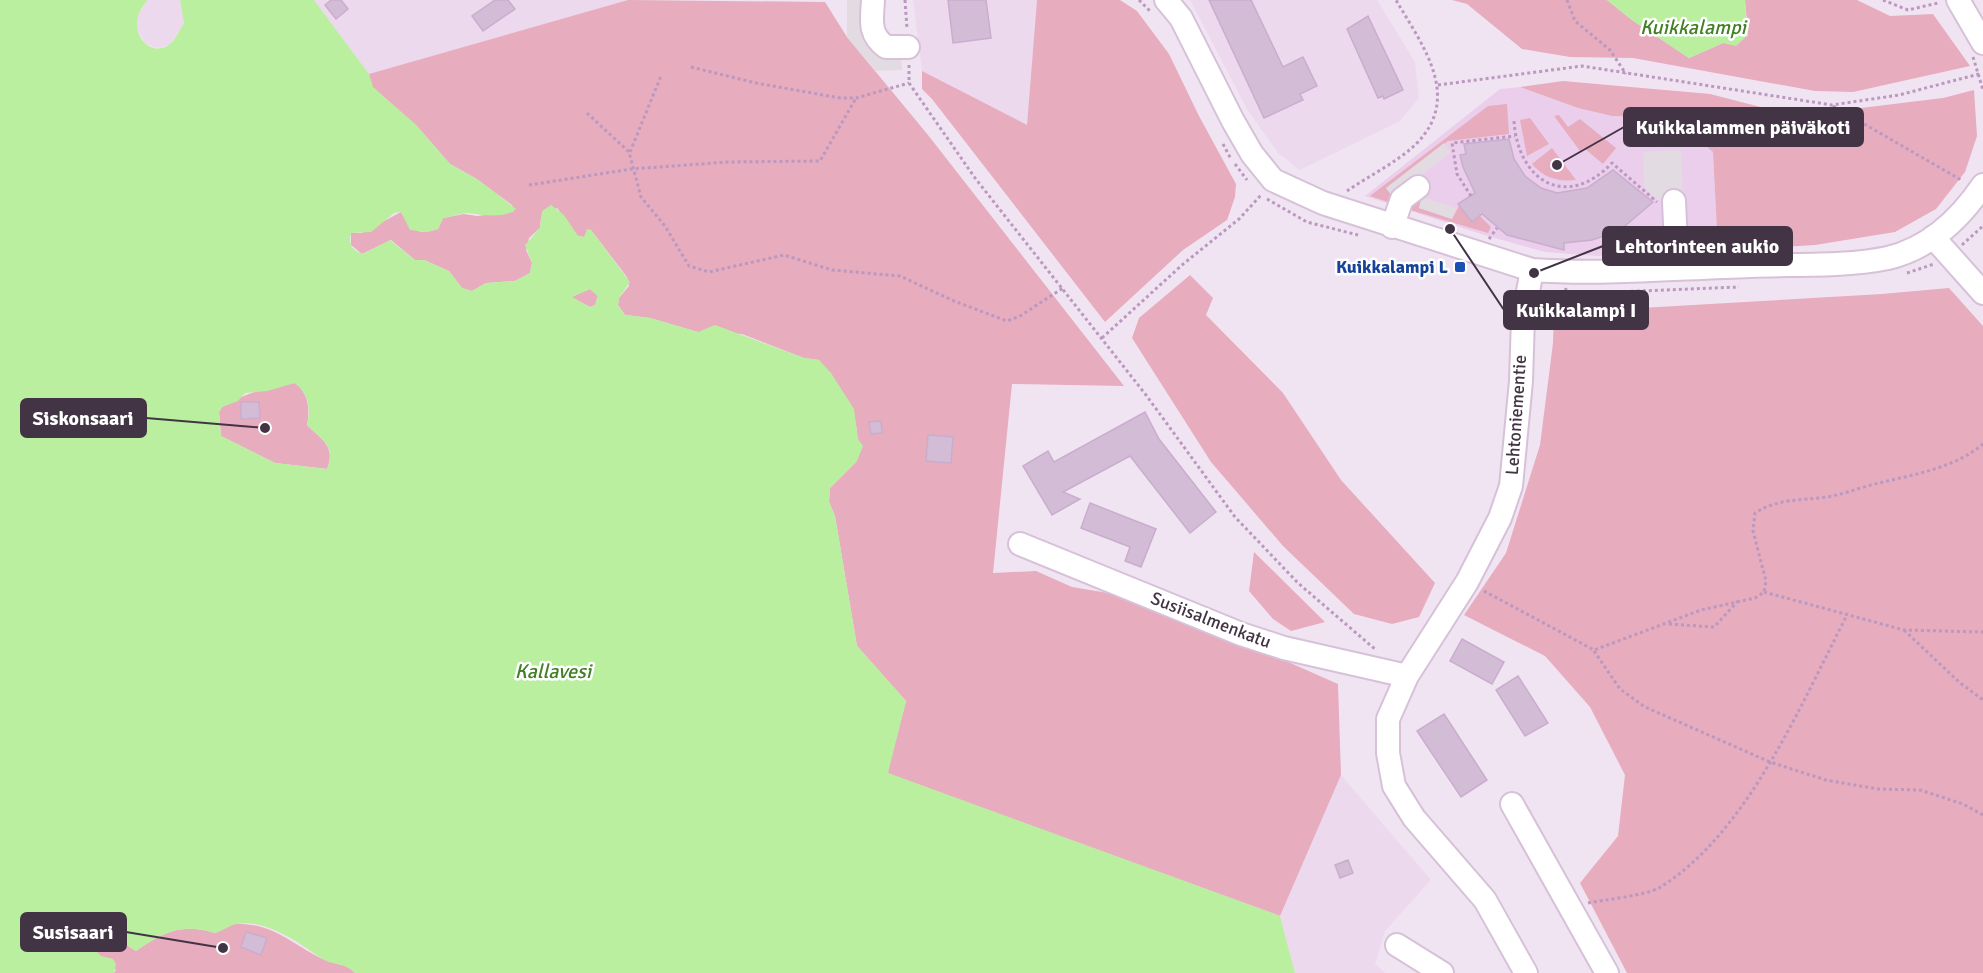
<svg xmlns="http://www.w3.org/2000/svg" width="1983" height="973" viewBox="0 0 1983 973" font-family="Signika,sans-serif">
<rect width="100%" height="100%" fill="#f1e4f2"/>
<path fill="#ecd9ed" d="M148,0H180L184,23L170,44L161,48L153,47L145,43L136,27L137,16Z
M314,0H628L369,74Z
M913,0H1037L1027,126L922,71Z
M1190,0H1377L1415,62L1419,98L1400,121L1300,170L1278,153L1248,111Z
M1341,775L1431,880L1385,931L1375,964L1385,973H1295L1280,916Z"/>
<path fill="#ebceeb" d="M1520,87L1578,108L1612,116L1672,118L1713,152L1718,251L1597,256L1545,252L1481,234L1365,196L1500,89Z"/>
<path fill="#e7acbd" d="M628,0L825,2L847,37L928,135L1124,386L1012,384L993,573L1036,571L1072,587L1120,595L1220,632L1338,684L1341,775L1280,916L887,773L906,701L857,646L835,516L829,502L830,488L857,461C861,409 847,400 819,360L804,358L742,334L698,332L650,318L625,315L618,305L619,298L629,286L627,277L591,230L584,237L578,236L557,208L541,217L540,228L529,238L526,250L532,263L530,273L515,281L486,283L472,291L462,288L449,271L424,260H415L391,240L362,254L351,245V233H362L401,212C412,230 415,236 438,229L443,218L464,214L477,216L513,212L512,205L475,178L450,164L416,125L372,87L369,74Z
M1037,0H1120L1137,11L1169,54L1199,116L1236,184L1235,197L1227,220L1183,250L1105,322L932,99L922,89V71L1027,125Z
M1452,0H1607L1632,20L1689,58L1723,43L1748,36L1745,0H1857L1890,16L1933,14L1970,66L1853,92L1815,91L1633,58L1570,57L1522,49L1467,4Z
M1563,81L1710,94L1795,116L1943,98L1974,90L1977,136L1965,172L1936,209L1895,232L1815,245L1718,251L1713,152L1672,118L1612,116L1578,108L1520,87Z
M1507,104L1509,134L1448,141L1386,188L1393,197L1391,203L1370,196L1488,106Z
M1559,115L1568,127L1580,119L1616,148L1603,164L1584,148L1580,151L1554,116Z
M1530,118L1549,144L1527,156L1520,120Z
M1552,148L1576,180C1558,182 1544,178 1532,164Z
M1422,197L1419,208L1452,219L1459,206L1472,222L1480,216L1491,227L1488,233L1407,209Z
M1190,275L1213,298L1206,315L1283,393L1341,480L1435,583L1419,617L1392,624L1354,614L1283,546L1211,462L1132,338L1139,318Z
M1949,288L1983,326V973H1627L1580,883L1618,836L1625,775L1590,707L1545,656L1464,615L1506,553L1540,445L1553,343L1554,313L1882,294Z
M590,289L598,296L595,305L590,307L571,297Z
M295,383C309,394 310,409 307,425C322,440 336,446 327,469L275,463L221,436L219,412L222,407C243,394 269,386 295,383Z
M1254,552L1325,622L1291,631L1273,619L1249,591Z
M234,924C274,922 292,945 325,960C336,965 346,963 355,973H114L116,970L96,952L113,936L136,951C164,932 180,923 215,933Z"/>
<path fill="#e2dce2" d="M847,0H862L901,52L902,70L876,71L847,37Z
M1444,143L1451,152L1393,197L1386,188Z
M1681,150L1685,249L1671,251L1664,242L1663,215L1667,208L1644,187L1643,152Z
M1422,197L1456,208L1452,219L1419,208Z"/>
<path fill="#baefa0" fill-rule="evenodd" d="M0,0H148C120,29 152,62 171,43C176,38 180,29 184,23L180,0H314L369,74L373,87L416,125L450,164L480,181L516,209C505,219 482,215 468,213C461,213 450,217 443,218L438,229L427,232L410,230L401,212L394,213L371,232L351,233C348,244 352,250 363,254L390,240L415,260H424L449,271L462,288L472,291L486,283L515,281L530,273L532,263L525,245L540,228L542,211L551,205L564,215L578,236L584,237L587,229L591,230L630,282L619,298L618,305L625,315L650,318L698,332L715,325L804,358L819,360L831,373L854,409L858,439L863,446L857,461L830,488L829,502L835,516L857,646L906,701L888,773L1280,916L1295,973H355C345,962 333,966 321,958C299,943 267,919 237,924C229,925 223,931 215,933C180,923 164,932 136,951L113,936L97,952L101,956L113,959L116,964L114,973H0ZM590,289L598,296L595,305L590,307L572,297ZM295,383C309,394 311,409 307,425C322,440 337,446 327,469L275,463L221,436L219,412L222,407L238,401L245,393L267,391Z
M1607,0H1745L1748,35L1736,46L1723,43L1689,58L1632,20Z"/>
<path fill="#d3bcd6" stroke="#caadce" stroke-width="1.5" d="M331,0H341L348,9L336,19L325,5Z
M495,0H508L515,9L483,31L472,16Z
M948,0H986L991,38L953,43Z
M1209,0H1251L1283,67L1303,57L1317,86L1300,94L1303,100L1264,118Z
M1368,16L1403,90L1384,99L1383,96L1378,98L1347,29Z
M1509,139L1514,159L1525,176L1541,188L1557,193L1587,188L1613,170L1653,202L1619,231L1592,240L1564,243V250L1507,235L1482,214L1472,222L1458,204L1475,193L1463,167L1460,155L1466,154L1464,144Z
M241,402H259L260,418L241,419Z
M1145,412L1159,439L1216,512L1190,533L1130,456L1063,492L1080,499L1052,515L1023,466L1048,451L1054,462Z
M881,421L882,433L871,434L869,422Z
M928,435L953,437L951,463L926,461Z
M1090,503L1156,529L1141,567L1125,561L1130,547L1081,528Z
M1462,639L1504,662L1492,684L1450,661Z
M1518,676L1548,723L1525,736L1496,690Z
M1444,714L1487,780L1461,797L1417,731Z
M1348,860L1353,873L1340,878L1335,865Z
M246,932L267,938L261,955L241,947Z"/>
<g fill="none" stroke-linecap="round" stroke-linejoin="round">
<g stroke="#d6c1d8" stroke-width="26">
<path id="minor" d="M873,0C872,20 868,34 886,47H908
M1166,0L1181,18L1233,121L1252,154L1273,180L1323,203L1532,270C1605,275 1678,268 1751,266C1796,264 1844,267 1888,258C1930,248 1960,219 1983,185
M1958,0L1983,43
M1674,201L1677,268
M1392,227L1402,199L1418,187
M1933,237L1983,293
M1020,544L1241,634L1284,648L1407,676
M1512,804L1607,973
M1397,945L1442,973
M1526,973L1485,900L1414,818L1394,786L1388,753V719L1407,676L1467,582L1500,518L1511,486L1521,381L1523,318L1532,270"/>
</g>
<path stroke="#bb98bf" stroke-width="3" stroke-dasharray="3 3" stroke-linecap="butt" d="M905,0L907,29
M1139,0L1151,12
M1567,0L1575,21L1610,50L1626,74
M1883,0L1908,10L1938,3
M1973,57L1983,90
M909,65V83L975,178L1146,395L1235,517L1298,583L1376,650
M691,67L756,83L840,98H856L909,83
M1438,85L1582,66L1832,105L1899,95L1979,74
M1833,106L1963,181
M587,113L629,152L641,197L665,226L689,266L709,272L784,255L832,270L900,276L954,301L1007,321L1020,316L1063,288
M1514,121C1518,181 1566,211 1612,163L1657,202
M1223,144L1231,159
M630,152L661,76
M1235,164L1247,180
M529,185L632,169L728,162L820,161L856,98
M1347,191C1367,177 1399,161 1416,144C1463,97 1422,45 1396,0
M1471,196L1457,174L1452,143L1515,136
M1267,199L1307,222L1358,235
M1489,239L1497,228
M1962,245L1983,226
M1907,273L1934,264
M1566,288L1565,294L1739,287
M1546,296L1565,294
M1102,338L1182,265L1239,219L1262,194
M1484,591L1594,650L1701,610L1755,598L1764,592L1766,581L1753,531L1755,513C1778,498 1800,501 1826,497C1841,495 1856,489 1871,485C1909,475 1952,470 1983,444
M1764,592L1904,630L1983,632
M1669,624L1714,627L1738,601
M1904,630L1959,682L1983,700
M1594,651L1620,689L1645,707L1770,762L1826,780L1878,789L1920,790L1963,804L1983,815
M1588,903C1604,900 1646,895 1659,888C1747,834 1800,706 1846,617"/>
<use href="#minor" stroke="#fff" stroke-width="22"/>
</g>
<rect fill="#1a4fb4" stroke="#fff" stroke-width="2" x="1454" y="261" width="12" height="12" rx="3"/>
<g text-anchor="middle" stroke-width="5" stroke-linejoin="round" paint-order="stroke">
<g font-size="18" font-weight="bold" fill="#164399" stroke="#fff" text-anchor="end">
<text x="1448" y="273">Kuikkalampi L</text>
</g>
<g font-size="18" fill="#423444" stroke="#fff">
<text transform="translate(1516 415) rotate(-86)" y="6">Lehtoniementie</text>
<text transform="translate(1211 620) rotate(21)" y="6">Susiisalmenkatu</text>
</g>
<g font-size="20" font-style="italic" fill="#428025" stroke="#fff">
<text x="1693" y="34">Kuikkalampi</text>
<text x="553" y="678">Kallavesi</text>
</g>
</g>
<path fill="none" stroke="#423444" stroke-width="2" d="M1557 165L1624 127M1534 273L1603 246M1450 229L1504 310M265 428L146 418M223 948L126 932"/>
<g fill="#423444" stroke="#fff" stroke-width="2">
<circle cx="1557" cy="165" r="6"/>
<circle cx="1534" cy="273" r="6"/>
<circle cx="1450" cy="229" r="6"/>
<circle cx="265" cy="428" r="6"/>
<circle cx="223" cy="948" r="6"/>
</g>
<g fill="#423444" stroke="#423444" stroke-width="2">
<rect x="1624" y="108" width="239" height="38" rx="6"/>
<rect x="1603" y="227" width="189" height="38" rx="6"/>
<rect x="1504" y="291" width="144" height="38" rx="6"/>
<rect x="21" y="399" width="125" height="38" rx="6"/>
<rect x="21" y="913" width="105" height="38" rx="6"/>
</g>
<g font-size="20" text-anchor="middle" font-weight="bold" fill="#fff">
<text x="1743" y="134">Kuikkalammen päiväkoti</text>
<text x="1697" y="253">Lehtorinteen aukio</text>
<text x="1576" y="317">Kuikkalampi I</text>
<text x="83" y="425">Siskonsaari</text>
<text x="73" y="939">Susisaari</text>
</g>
</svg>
